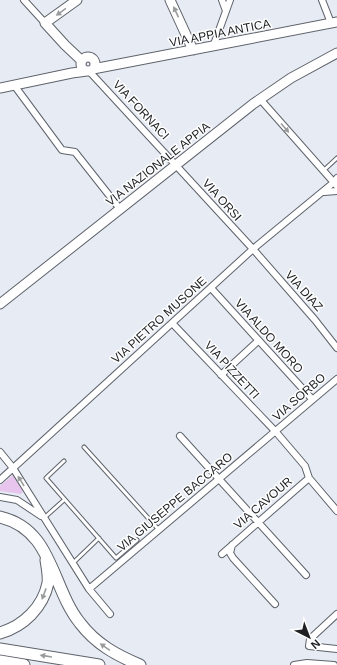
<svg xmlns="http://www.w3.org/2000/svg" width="337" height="665" viewBox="0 0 337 665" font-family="Helvetica,sans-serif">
<rect width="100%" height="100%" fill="#e7ecf4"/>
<path fill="#e7c5ec" d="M13,475L23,491L21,494L0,491V486Z"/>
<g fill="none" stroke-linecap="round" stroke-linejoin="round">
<g stroke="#5e626a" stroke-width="5">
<path id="lane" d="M323,171L337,158
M84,447L159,530
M64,461L46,478L116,558L137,540
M44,518L64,500
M73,563L99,538"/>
</g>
<g stroke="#5e626a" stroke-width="8">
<path id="street" d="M24,0L45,23
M222,0L226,11
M322,0L331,23
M213,47L230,0
M89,71L253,249L315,320L337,348
M14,85L62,150L75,152L120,209
M260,99L337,186
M324,192L337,191
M211,288L312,399
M172,323L276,432L305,466L309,478L337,511
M221,375L258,341
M180,436L306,575
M0,452L13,468L89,589L110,614
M0,480L253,249L333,183L337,178
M0,497L17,500L41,516
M232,545L230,553L233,558L275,604
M222,554L309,478
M89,589L337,379
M337,614L310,639L309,646L337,649
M294,665L307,663L334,665"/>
</g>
<g stroke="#5e626a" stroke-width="11">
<path id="secondary" d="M77,0L45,23L65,45L82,61
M170,0L193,50
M81 64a7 7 0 1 1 14 0a7 7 0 1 1-14 0Z
M93,69L337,22
M0,88L72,73L87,71
M0,304L253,104L291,78L337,53"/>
</g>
<g stroke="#5e626a" stroke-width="13">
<path id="highway" d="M0,517C53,529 51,587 80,623C96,644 116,655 140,665
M0,633C24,626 43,607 48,583C49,576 47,567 46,560
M0,649L99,665
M0,661L24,665"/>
</g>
<use href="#lane" stroke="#fff" stroke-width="3"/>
<use href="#street" stroke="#fff" stroke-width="6"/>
<use href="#secondary" stroke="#fff" stroke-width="9"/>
<use href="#highway" stroke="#fff" stroke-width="11"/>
</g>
<defs><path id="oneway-solid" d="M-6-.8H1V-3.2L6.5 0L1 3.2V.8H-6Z"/></defs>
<g fill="#9a9b9c">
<use href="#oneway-solid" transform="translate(61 12) rotate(144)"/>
<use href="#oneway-solid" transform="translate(176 12) rotate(-115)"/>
<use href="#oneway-solid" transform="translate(285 128) rotate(49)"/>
<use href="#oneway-solid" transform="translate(21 481) rotate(-122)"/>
<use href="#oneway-solid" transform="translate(44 594) rotate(110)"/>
<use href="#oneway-solid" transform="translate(105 647) rotate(-145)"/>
<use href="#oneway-solid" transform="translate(46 656) rotate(-171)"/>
</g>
<g text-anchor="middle" stroke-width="3" stroke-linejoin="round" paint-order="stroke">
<g font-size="12" fill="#1e2023" stroke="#fff">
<text transform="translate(220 33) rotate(-11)" y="4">VIA APPIA ANTICA</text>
<text transform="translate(141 110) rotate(47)" y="4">VIA FORNACI</text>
<text transform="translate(158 164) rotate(-38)" y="4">VIA NAZIONALE APPIA</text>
<text transform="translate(222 200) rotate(48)" y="4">VIA ORSI</text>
<text transform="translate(304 291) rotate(48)" y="4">VIA DIAZ</text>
<text transform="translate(159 320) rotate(-42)" y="4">VIA PIETRO MUSONE</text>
<text transform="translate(269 336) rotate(48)" y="4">VIA ALDO MORO</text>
<text transform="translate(232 370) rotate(47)" y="4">VIA PIZZETTI</text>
<text transform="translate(299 397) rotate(-41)" y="4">VIA SORBO</text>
<text transform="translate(175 502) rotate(-40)" y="4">VIA GIUSEPPE BACCARO</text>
<text transform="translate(263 503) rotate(-41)" y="4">VIA CAVOUR</text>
</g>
</g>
<g transform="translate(309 637) rotate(138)" stroke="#ffffff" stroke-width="3" paint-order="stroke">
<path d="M0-3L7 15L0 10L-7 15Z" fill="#1e2023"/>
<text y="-6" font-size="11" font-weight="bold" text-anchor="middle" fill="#1e2023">N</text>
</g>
</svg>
